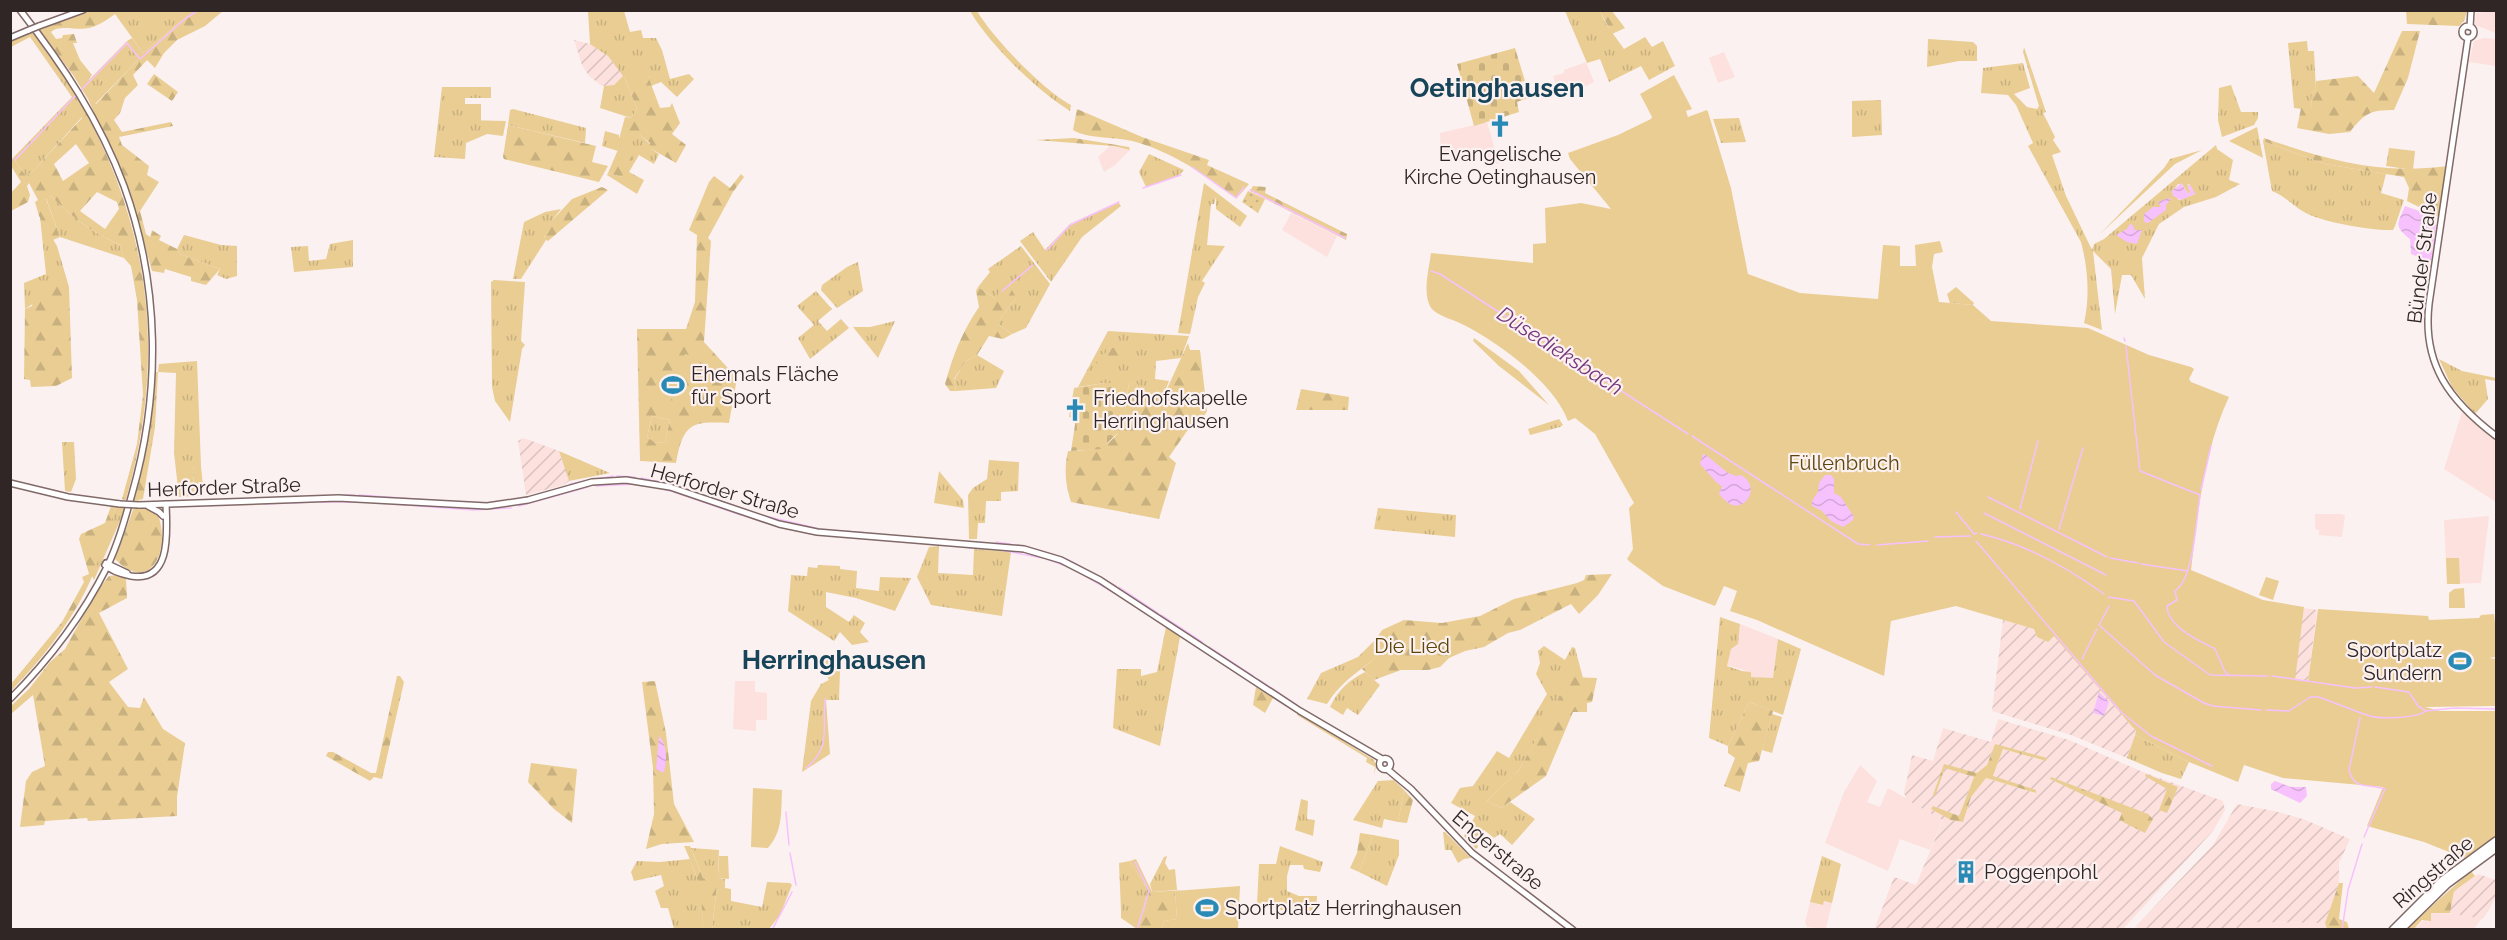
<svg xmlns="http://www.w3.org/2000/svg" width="2507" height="940" viewBox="0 0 2507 940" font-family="Raleway,sans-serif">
<defs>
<pattern id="industrial-furrows" width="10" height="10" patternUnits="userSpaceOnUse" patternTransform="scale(1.5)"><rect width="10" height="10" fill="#fce1de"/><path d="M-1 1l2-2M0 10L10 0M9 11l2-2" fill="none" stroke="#d8c1be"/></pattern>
<pattern id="grass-tufts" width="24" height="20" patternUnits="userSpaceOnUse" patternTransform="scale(1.5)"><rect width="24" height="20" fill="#e9cd93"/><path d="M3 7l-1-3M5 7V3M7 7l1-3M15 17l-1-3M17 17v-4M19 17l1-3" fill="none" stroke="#c8b07f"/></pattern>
<pattern id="forest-firs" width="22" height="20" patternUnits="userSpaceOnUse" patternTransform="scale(1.5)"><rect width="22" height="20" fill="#e9cd93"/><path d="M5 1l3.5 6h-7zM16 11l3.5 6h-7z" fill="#c8b07f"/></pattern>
<pattern id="cemetery-stones" width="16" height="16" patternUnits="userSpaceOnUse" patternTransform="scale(1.5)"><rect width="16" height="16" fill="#e9cd93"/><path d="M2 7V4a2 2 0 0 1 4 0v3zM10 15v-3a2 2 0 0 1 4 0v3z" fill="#c8b07f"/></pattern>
<pattern id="garden-dots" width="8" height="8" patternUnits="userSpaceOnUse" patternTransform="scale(1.5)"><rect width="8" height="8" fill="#e9cd93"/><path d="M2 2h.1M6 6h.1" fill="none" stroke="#c8b07f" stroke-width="1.8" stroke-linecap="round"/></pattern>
<pattern id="water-waves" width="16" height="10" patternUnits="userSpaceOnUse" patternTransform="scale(1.5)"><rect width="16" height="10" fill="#f7c1fd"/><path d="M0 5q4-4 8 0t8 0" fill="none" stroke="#d4a6d9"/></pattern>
</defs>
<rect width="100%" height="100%" fill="#fcf1f1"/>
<path fill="#fce1de" d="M2496,11V33L2475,25L2476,13Z
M2484,38L2496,39V66L2469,62L2474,41Z
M1724,52L1735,77L1718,83L1709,58Z
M1586,62L1594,82L1572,93L1570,87L1559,92L1553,76L1564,73V70Z
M1487,122L1499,163L1484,167L1480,151L1466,153L1468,159L1454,162L1450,154H1441L1440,133Z
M1110,146L1130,150L1115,165L1104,172L1098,157Z
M1291,213L1337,236L1327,257L1282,230Z
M2462,412L2496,439V502L2444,469Z
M2315,514H2342L2345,516L2342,537L2319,535V530L2315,529Z
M2489,516L2481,583L2447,584L2444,520Z
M1740,624L1778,639L1773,679L1751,677L1750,672L1727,665L1731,649L1738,644Z
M735,681H755V692L767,693V720H756V731L733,729Z
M1860,765L1877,781L1867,802L1880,807L1888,788L1943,819L1930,850L1900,839L1888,871L1825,843L1844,792Z
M1824,901L1832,903L1826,929L1807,927L1805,922L1810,902L1822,905Z
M2431,913L2464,914L2482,918L2474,929L2414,930Z
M2243,922L2325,923L2327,929L2241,930Z"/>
<path fill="url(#industrial-furrows)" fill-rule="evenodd" d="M574,40L590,44L608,56L624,76L614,85L602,86L589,76L582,65Z
M524,438L559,451L569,481L564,485L526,495L518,441Z
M2304,608L2317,610L2308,681L2294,680Z
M2003,620L2034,629L2037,637L2048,642L2054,635L2136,731L2127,758L2071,735L1992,711Z
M1998,719L2069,740L2143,772L2223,801L2225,810L2213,831L2123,929L1874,930L1894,877L1916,885L1943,820L1907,800L1904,793L1912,755L1933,761L1943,728L1991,742ZM1995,744L2045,761L2003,749L1993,777L2036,790L2035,793L1986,778L1971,797L1963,822L1933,806L1959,816L1974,777L1945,767L1933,795L1944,765L1977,773L1987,765Z
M2237,804L2274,811L2303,819L2350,839L2339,863V883L2325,923L2243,922L2241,930H2146L2135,927L2213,845Z
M2478,874L2496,880V896L2489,910L2483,919L2450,913L2454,891Z"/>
<path fill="url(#grass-tufts)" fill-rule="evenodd" d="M120,10L197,11L186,17L143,53L115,14Z
M588,11H624L630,32L641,30L643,38H656L662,50L670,79L689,74L694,79L677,97L661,82L651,86L648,76H624L637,109L631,118L600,108L604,86L614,85L623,76L608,56L590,44Z
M970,11H977C993,38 1043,90 1071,105L1070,111C1036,90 990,45 970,11Z
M1565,11H1600L1606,24L1624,49L1645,37L1652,47L1663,41L1675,66L1649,80L1641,66L1609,82L1600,59L1587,63Z
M32,31L76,94L81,103L79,105L82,117L33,171L26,176L13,158L72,97L30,37L11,47V41Z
M1928,39L1973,42L1977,46V61H1959L1927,67Z
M127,41L139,59L95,104L88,99L73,75L80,69L89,80Z
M2307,41L2308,51H2314L2316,90L2312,93L2311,110L2294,108L2288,43Z
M2024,47L2046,112L2043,113L2055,137L2053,140L2061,152L2052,155L2066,196L2092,250L2094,244L2104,239L2216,145L2217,149L2233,160L2229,180L2240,184L2216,197L2184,207L2159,224L2142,258L2145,299L2131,275H2122L2115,314L2111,269L2093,251L2102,330L2084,323C2090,297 2088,268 2081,242L2028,146L2033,143L2016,105L2008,95L1981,93L1983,68L2023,63L2030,88L2014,94L2027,107L2037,109L2039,106L2023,52ZM2178,184H2182L2189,195L2190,191L2187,185L2189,184L2195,194L2179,200L2172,192Z
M2231,85L2241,112H2258V118L2254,125L2222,137L2218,120L2219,88Z
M442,87H491V98H465V120L506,121L503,136L487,134L466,143L465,159L434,157Z
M1881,100L1882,135L1852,137V101Z
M513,109L586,128L585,143L508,125L510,110Z
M1739,118L1746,142L1721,143L1713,119Z
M2257,127L2263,158L2229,141Z
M605,131L619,135V139L640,135L650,144V148L659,154L654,164L639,155L629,172L644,180L637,194L607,175L608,173L622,177L620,146L618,151L602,146Z
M2263,141L2325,164L2386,174L2381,193L2404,200L2395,226L2393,230C2372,231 2321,222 2304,212C2292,205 2285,196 2272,191Z
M2389,148L2415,151L2413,170L2386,166Z
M2202,150L2175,164L2100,234L2164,168L2170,159Z
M1149,154L1184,170L1178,176L1146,187L1139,172Z
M1204,183L1247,216L1240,227L1216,209V197L1214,204H1211L1207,245L1225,246L1202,281L1205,283L1198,297L1190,334L1178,333Z
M51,196C74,219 91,231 120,245L124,258L60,237L46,198Z
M1118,202L1121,206L1082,237L1051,282L1020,241L1033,232L1045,250L1070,224Z
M561,209L547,227L544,238L546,240L521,279H513L524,222L545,212Z
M40,217L57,246L69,287H58L25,309L24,283L46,274Z
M184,235L221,245L237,246V276L226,279L217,275L220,269L180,254L177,249Z
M353,240V267L294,272L291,247L308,246L309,261L326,259L330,244Z
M1021,246L1050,284L1026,328L1012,334L997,323L1016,298H995L978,287L990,272L988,269Z
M858,262L863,291L837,308L821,290L822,285L847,267Z
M494,280L525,282L521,341L525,345L522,349L510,422L495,401L492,387L491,282Z
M816,291L832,309L818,321L827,331L841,319L849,328L810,359L798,338L814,325L797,306Z
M895,321L878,358L853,327H870Z
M1108,331L1189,336L1181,358L1156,361L1155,379L1169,381L1160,404L1136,403L1138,384L1105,383L1078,387Z
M977,355L1004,371L996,388L956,391L954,380L965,362Z
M2439,359L2462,371L2496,378V381L2485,379L2488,399L2475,414L2452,387Z
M197,361L201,466H195L193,469L194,496L179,497L174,453L176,373L158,372L155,427H152L136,499L143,500L133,501L149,437L155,372H158L159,364Z
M652,416L670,420L665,442L656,443L647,437Z
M1559,419L1563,425L1560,427L1530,435L1528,429Z
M62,442H74L76,479L71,492L65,491Z
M559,451L610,473L569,481Z
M989,460L1019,462L1018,491L1001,492V501H986L985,523H978L977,539H969L968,495L973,488L987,479Z
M939,471L963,500L964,508L934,503Z
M116,507H126L94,580L91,574Z
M1378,508L1456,515L1455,537L1374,529Z
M939,546L938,573L973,575L974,549L1011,552L1002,616L931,605L917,577L929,547Z
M818,565L840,566V569L857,571L856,588L879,591L880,577L911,578L895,611L856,598L826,592V607L849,622L854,615L865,623L860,632L869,642L852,645L840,632L834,641L788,611L791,575L807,576L808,567L817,568Z
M1720,617L1740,624L1738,644L1731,649L1727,666L1742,671L1751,672V677L1773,678L1778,639L1801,649L1783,715L1749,702L1728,746L1709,738Z
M1166,627L1180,637L1160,746L1113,728L1117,669H1141V676L1157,672Z
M1377,638L1382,652C1361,671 1343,679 1327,704L1307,699L1321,673L1358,657Z
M1544,646L1565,660L1572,647L1575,648L1583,678H1571L1519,770L1487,801L1501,808L1510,802L1535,819L1512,845L1500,834L1494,838L1484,830L1475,838L1478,847L1476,849L1464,836L1475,816L1451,803L1460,788L1473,786L1497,751L1509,758L1547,694L1536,674L1540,663L1538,651Z
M834,654L840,671L839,700H826L830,754L802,772L811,701L821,684L829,680L819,663Z
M1365,672L1380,685L1358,715L1347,708L1343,715L1330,707C1339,689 1348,681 1365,672Z
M1298,713L1374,760L1376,766L1374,776L1375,767L1366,762L1367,758L1297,715Z
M1772,714L1782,717L1772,753L1762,750Z
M2135,735L2189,762L2181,779L2162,773L2127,758Z
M1394,780L1404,790L1398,822L1384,819L1382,828L1353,820L1378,781Z
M1301,799L1308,801L1307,819L1315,820L1313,836L1295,830Z
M1443,832H1445L1471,858L1464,859L1458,863L1451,850H1445Z
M1373,835L1399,840V855L1387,886L1359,872Z
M1280,846L1323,862L1320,872L1304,869L1303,865H1290L1287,876V891L1299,896H1317L1316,917L1257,905L1259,864H1276Z
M691,848L719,850L718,878L725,879V888L731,889V901L762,907L767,882L790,883L792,885L780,915L769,929H712L717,886L703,878Z
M1167,856L1165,863L1169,870L1175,869L1177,890L1152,892L1150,884L1164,857Z
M1822,856L1841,864L1832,903L1824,901L1823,905L1810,902Z
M690,859L702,892L703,929H674L668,908H661L655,891L664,886L661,875L634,881L631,872L637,861L660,862Z
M1130,861L1147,889L1144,911H1121L1119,863Z"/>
<path fill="url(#forest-firs)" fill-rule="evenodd" d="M197,10L223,11L205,26L177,40L164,53L155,68L147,60L133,75L138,85L125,98L120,113L114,120L122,132L171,122L173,126L119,137L122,145L149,166L147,175L159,182L140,211L146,234L150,237L152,230L161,236L159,240L177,249L180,254L220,269L206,285L191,281V277L165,269L164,273L152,271L130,193L88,99L96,104L138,60L127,41L132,38L143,53L186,17Z
M90,11H120C110,17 101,25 89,28C78,31 59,24 51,32L56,39L62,38L63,35L74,34L77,43H73L80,60L92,75L88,80L80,70L73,75L39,29L65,18Z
M1600,11H1612L1625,28L1612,34Z
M2406,11V10L2467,11L2464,21L2459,26L2407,24Z
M2402,31H2420L2408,78L2394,110C2370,110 2365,113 2350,132L2329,134L2297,128L2301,108L2311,109L2312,93L2316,90V81L2358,76L2374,93Z
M154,74L178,92L172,101L147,84Z
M637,75L648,76L660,108L670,107L672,103L680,123L672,134L686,145L676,163L650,148V143L640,135L630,144L619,139L625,117L631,118L637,109L624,76Z
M81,103C152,233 166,357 126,500L122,499L137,444L143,395L137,300L131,266L124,258L120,245C91,231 74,219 51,196L46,199L60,237L53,240L39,216L35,202L38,200L29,183L27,186L30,195L28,202L11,211L10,194L21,182L11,166V160L13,158L26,176L33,171L82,118L78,105ZM76,144L89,163L63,181L54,164ZM97,192L117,202L119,209L105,229L80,211Z
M1077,109L1142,137L1209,160L1207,165L1249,184L1237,198C1205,175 1174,153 1136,142C1116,136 1090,140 1073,130Z
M508,125L596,146L592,162L608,166L599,182L504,159L503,157Z
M1074,138L1129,147L1130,150L1113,146L1035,140Z
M2264,138C2328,160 2379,175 2447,166L2439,217L2407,201L2409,188L2404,177L2325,164L2263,141Z
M620,145L632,154L633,159L622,177L608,173Z
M741,174L744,177L733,192L708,238L711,241L704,342L737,378L729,423C692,421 683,423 676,463L640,461L637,329H686L695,302L697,235L689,230L709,182L714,176L730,188ZM652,416L670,420L665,442L656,443L647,437Z
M1253,186L1266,187L1265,193L1347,234L1346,240L1250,191Z
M602,187L608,190L548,241L544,239L546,227L572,199Z
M54,286L69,287L72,378L56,386L31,387L30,380L24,379L25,309L32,306L33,298Z
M978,287L995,298L1001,290L1011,288L1016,298L997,323L1012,334L1003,339L989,336L977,355L965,362L954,379L956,391H950L945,384C953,355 962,332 979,307L976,291Z
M1956,287L1974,303L1973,305L1950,303L1947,294Z
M1474,338L1519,371L1549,405L1499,366L1473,341Z
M1188,343L1190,350H1200L1207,411L1203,418L1187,431L1169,457L1176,463L1159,519L1071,502C1065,483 1064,469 1068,451C1123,451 1122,430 1129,383L1138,384L1136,403L1160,404Z
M1108,348H1117L1120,356C1113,363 1104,365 1095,363L1098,355L1105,354Z
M1301,389L1349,397L1348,410H1296Z
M152,427H155L143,499L135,500Z
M195,466H201L204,496H194L193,469Z
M111,506L116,507C106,534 99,564 86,590C67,628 40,661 11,691V684L62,622L84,582L82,577L89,574L79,539L81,534L105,523Z
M134,507L152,510L158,515C171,549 151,596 115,559Z
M1612,574L1598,595L1579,614L1571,604L1520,630L1508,633L1484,647L1465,651L1449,658L1440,667L1428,670H1401L1374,680L1362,669L1382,652L1377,638L1382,630L1404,620L1442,623L1480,616L1514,599L1577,583L1584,580L1586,575Z
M117,575L126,579L127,598L99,613L128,669L109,682L128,707L140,708L144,697L163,729L185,743L177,797V816L88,821L87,818L45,821L44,825L20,827L26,781L32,772L45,766L33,695L11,714V706L29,689L50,662L65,649L97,591L109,576Z
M397,676H400L404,682L382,779L374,777L370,781L326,756L328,752H333L371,773H376Z
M1571,677L1597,678L1592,702L1587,703V712H1573L1546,776L1501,808L1487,801L1519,770Z
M655,681L666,733L674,804L694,842L662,844L646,849L654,814L653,768L642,682Z
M1256,687L1273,698L1265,713L1253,705Z
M1749,702L1773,711L1759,761L1748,763L1740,792L1724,786L1735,758L1728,753V746Z
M1995,744L2047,758L2046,761L2003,749L1993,776L2036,790V793L1986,778L1971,797L1963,822L1951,820L1931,809L1933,806L1959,816L1974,777L1945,768L1935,796L1933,795L1944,764L1977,773L1987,765Z
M531,763L577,769L572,823L554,809L528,782Z
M2146,774L2178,787L2167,813L2159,810L2167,789L2145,776Z
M2051,777L2148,814L2153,819L2145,833L2119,820L2122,813L2050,779Z
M1404,790L1413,800L1407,823L1398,822Z
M1360,833L1373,835L1359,872L1350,868L1357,853Z
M684,846H690L703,878L717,885L712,929H703C702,891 700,881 684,846Z
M1136,859L1152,892L1187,890L1175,891L1177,919L1164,921L1161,929H1137L1121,918V911H1144L1147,889L1130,861Z
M2471,871L2475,876L2454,891L2450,913H2431V921L2422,920L2414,929H2406Z
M2339,883H2343L2339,919L2347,922L2349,929H2327L2325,923Z"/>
<path fill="url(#cemetery-stones)" d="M1515,48L1525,81L1517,83L1518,86H1524L1530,92L1541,90L1542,93L1517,102L1519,112L1474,126L1457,64Z
M1105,383H1129L1122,429L1101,449L1071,451L1076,418L1069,417L1074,388Z"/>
<path fill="#e9cd93" d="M1674,75L1692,109L1686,111L1688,117L1707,110L1708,112L1731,188L1748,274L1800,293L1878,299L1883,245L1900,246V266H1916L1915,245L1940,241L1943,252L1934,254L1932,267L1939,302L1973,305L1991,321L2088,328L2149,355L2191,367L2194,369L2189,379L2191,382L2229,397C2204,450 2198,512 2191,570L2263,600L2304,607L2295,680L2308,681L2318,609L2428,616L2429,620L2479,618L2481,615L2494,614L2496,632V657L2489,658L2496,659V706L2425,707L2440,711H2496V837L2464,858L2424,842L2367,826L2383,787L2283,778L2244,765L2238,782L2189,762L2135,735L2136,731L2054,636L2048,642L2037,637L2034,629L1956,606L1891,621L1884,676L1757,620L1730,611L1737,591L1724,586L1715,606L1663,586L1630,562L1627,559L1633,549L1629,508L1634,503L1595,434L1575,418L1568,421C1554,383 1499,343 1464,325C1455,320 1437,316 1431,308C1422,294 1429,269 1431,253L1533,263V244L1546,243L1545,208L1581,203L1611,209L1570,159L1568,153L1618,135L1651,119L1652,117L1640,94Z
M465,104H481V121H465Z
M685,354L693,356L697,361L696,366L675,390L669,405L670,416L662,418L657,415L662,392Z
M2446,558H2459L2460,584H2447Z
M2266,577L2279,581L2273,600L2259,595Z
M2464,588L2465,608H2449V593L2454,589Z
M753,788L782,790C781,812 783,831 768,848L751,847Z
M719,856H728L729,879L718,878Z
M1240,886L1238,929H1161L1164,921L1177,919L1175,891Z"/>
<path fill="url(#garden-dots)" d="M1248,191L1265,199L1258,213L1242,202Z"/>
<path fill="url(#water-waves)" d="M2181,183L2189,195L2190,191L2187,185L2191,186L2195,194L2181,200L2173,196L2172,191Z
M2169,198L2171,199L2166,205V210L2148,223L2144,222V214L2153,207H2161L2158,202Z
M2405,206L2425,213L2436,225L2431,262L2411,254L2410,239C2394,226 2397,225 2405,206Z
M2130,224L2133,225L2134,230H2142L2137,244L2127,242L2116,235L2127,229Z
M1703,454L1706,455L1728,473L1736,476L1741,475C1762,487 1745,512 1730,504C1726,502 1722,497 1719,494L1722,486L1717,483L1700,464Z
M1825,475H1831L1834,479V493L1841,497L1854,517L1852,521L1843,527L1831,521L1822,511L1812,506V501L1818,492L1819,483Z
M2099,692L2109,702L2104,716L2093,713Z
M659,736C667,743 668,763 663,773L656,769Z
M2275,781L2291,787H2306L2307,796L2300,803L2271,789V784Z"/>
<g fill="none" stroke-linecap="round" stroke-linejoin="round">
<path stroke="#f7c1fd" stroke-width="1.5" d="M80,91L127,43L140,59L186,18L199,10
M15,160L76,95
M1192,167L1236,198L1244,187
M1143,188L1181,175
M1250,190L1345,238
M1047,250L1070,225L1119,202
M1431,271L1440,274L1688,434
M1002,291L1033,265
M2124,338L2125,341
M2126,346L2140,471L2200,495
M1692,436L1858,544L1870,545
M617,476L635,477
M641,478L667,483
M570,484L613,476
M674,485L711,498
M596,486L637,484
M654,487L670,491
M2201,490L2211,446
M674,492L741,515
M359,495L442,501
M2200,496C2196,519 2194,579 2175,591L2177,600L2167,606C2167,627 2200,641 2215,649L2225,672L2229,675
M1988,497L2107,557
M264,498L355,495
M716,499L735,506
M321,502H368
M378,503L473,510L511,508
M479,503H492
M264,504L315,502
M519,506L588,487
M738,507L749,511
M2020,509L2038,441
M1956,512L1974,534L1977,533
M753,513L820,529
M1984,513L2106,575
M2059,529L2083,448
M843,531L869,533
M1981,534C2025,544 2068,568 2104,594
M1935,537L1971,536
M1976,541L2121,712L2151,736L2212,766
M996,542L1010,544
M1017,545L1038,550
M1877,545L1928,541
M969,548L995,549
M1000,550L1043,558
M1041,551L1055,555
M2110,558L2138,563
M1047,559L1063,565
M1066,559L1070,561
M1072,562L1116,586
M2141,564L2188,571
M1082,574L1128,601
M1119,587L1158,613
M2108,597L2134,601L2164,642L2210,675L2268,676
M1161,615L1202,642
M2099,625L2155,675L2204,703L2213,706L2261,710
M2099,625L2109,606
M1209,647L1253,676
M1207,653L1287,706
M2082,659L2097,629
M2272,676L2355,688L2372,687
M1258,679L1297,705
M2375,687L2409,692L2418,706L2426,711L2454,708L2496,709
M2266,710L2289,711L2310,697H2319C2335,703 2352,710 2367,715C2378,720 2417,718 2426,711
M2360,718L2349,770C2354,791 2369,783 2385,789L2364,837
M806,768C832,747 822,727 825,699
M786,812L789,845
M790,853L796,885
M1135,862L1149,891L1137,930
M772,930L792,892
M2342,930L2348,890L2362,844"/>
<g stroke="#806a68" stroke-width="8">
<path id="secondary" d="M2462 32a6 6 0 1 1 12 0a6 6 0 1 1-12 0Z
M39,26L83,10
M2470,27L2471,10
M10,38L29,30
M2468,38L2429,304C2422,365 2450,401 2496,436
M10,483L68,497L120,504
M139,505L338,498L487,506L528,500L592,482L626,480L670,487L779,524L817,532L1024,549L1061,560L1100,580L1300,711L1382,759
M148,506L159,512L163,516
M106,563L127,573
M105,565C111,571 121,574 131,576C172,583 167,531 166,504
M10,699C48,661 83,615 107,567C118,544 125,519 132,494C161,393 160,286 124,186C100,121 63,65 20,10
M1379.5 764a5.5 5.5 0 1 1 11 0a5.5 5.5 0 1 1-11 0Z
M1387,769L1411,789L1472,853L1573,930"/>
</g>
<g stroke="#806a68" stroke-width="10">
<path id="trunk" d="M2393,930L2443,880L2496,841
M2400,930L2447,884L2496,848"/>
</g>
<use href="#secondary" stroke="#fff" stroke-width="5"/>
<use href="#trunk" stroke="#fff" stroke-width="7"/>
<g stroke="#806a68" stroke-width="8" stroke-linecap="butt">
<path id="secondary-bridge" d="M29,30L39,26
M120,504L139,505"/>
</g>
<use href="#secondary-bridge" stroke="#fff" stroke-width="5"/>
</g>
<defs>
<g id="church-bare" transform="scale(1.8)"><path d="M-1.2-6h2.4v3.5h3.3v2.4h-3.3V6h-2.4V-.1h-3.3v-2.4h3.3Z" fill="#288ab5" stroke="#fcf1f1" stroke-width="2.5" paint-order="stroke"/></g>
<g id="stadium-bare" transform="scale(1.8)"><path d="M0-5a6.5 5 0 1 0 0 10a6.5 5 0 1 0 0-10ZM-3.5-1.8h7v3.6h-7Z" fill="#288ab5" stroke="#fcf1f1" stroke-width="2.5" paint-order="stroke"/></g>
<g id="building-bare" transform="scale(1.8)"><path d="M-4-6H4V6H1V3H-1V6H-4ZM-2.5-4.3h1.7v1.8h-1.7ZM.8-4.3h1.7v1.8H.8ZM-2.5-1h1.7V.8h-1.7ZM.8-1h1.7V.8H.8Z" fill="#288ab5" stroke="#fcf1f1" stroke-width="2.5" paint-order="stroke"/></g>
</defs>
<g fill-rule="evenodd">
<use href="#church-bare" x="1500" y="126"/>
<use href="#stadium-bare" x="673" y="385"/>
<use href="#church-bare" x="1075" y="410"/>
<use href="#stadium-bare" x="2460" y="661"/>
<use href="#building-bare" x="1966" y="872"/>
<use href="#stadium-bare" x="1207" y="908"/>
</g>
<g text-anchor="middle" stroke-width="4.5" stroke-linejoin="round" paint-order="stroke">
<g font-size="20" fill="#2f2625" stroke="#fcf1f1" text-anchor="start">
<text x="1500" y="161" text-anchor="middle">Evangelische<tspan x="1500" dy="23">Kirche Oetinghausen</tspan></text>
<text x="691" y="381">Ehemals Fläche<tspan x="691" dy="23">für Sport</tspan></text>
<text x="1093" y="405">Friedhofskapelle<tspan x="1093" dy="23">Herringhausen</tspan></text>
<text x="2442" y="657" text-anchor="end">Sportplatz<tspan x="2442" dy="23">Sundern</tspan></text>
<text x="1984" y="879">Poggenpohl</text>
<text x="1225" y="915">Sportplatz Herringhausen</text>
</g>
<g font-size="20" fill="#2f2625" stroke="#fcf1f1">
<text transform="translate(2422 258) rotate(-83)" y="7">Bünder Straße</text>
<text transform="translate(224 487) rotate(-2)" y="7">Herforder Straße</text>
<text transform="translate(725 491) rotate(16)" y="7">Herforder Straße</text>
<text transform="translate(1498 850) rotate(40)" y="7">Engerstraße</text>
<text transform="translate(2433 872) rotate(-41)" y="7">Ringstraße</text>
</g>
<g font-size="20" fill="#5d460b" stroke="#fcf1f1">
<text x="1844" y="470">Füllenbruch</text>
<text x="1412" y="653">Die Lied</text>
</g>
<g font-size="21" font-style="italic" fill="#74357c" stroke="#fcf1f1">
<text transform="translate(1560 351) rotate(33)" y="7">Düsedieksbach</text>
</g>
<g font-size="26" font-weight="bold" fill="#174459" stroke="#fcf1f1">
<text x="1497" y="97">Oetinghausen</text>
<text x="834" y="669">Herringhausen</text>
</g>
</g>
<rect width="2507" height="940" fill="none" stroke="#2f2625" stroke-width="24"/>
</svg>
